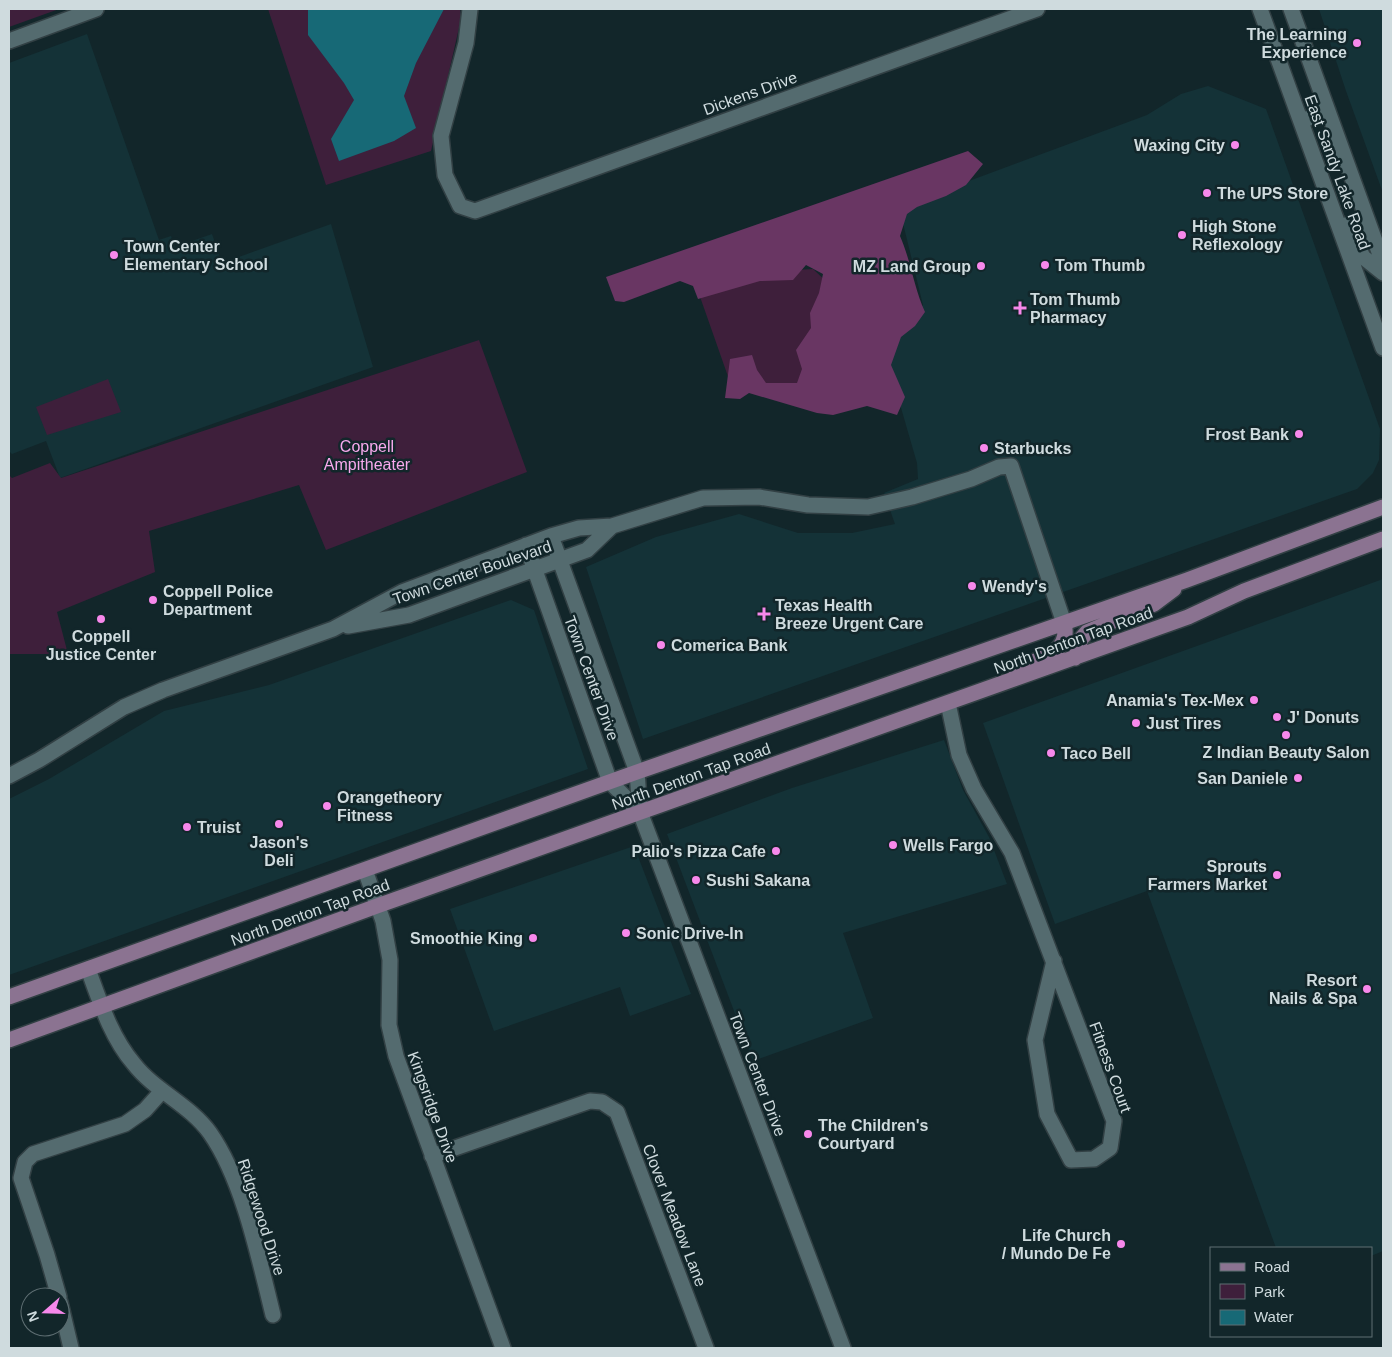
<svg xmlns="http://www.w3.org/2000/svg" width="1392" height="1357" viewBox="0 0 1392 1357" font-family="Helvetica,sans-serif">
<rect width="100%" height="100%" fill="#12262a"/>
<path fill="#143237" d="M1319,9H1383V193L1346,91Z
M87,34L159,240L171,236L175,247L212,234L222,263L331,224L373,367L60,478L46,441L12,454L9,451V63Z
M1208,86L1266,109L1380,429L1379,460L1373,473L1357,489L643,739L586,567L656,537L739,514L798,533H852L895,524L884,493L918,479L917,463L897,394L887,370L899,334L923,305L899,207L1147,115L1181,94Z
M1383,579V1251L1371,1256V1248H1276L1147,891L1055,924L983,723Z
M511,600L534,610L588,769L9,975V799L49,779L164,711L269,685Z
M944,740L963,790L989,837L1007,884L843,933L873,1018L753,1061L667,834L792,788Z
M634,846L691,994L630,1016L620,987L494,1031L450,909Z"/>
<path fill="#3e1f3b" d="M9,9H59L9,27Z
M268,9H460L461,19L431,151L326,185Z
M813,269L831,286L811,401L731,385L698,291L745,273Z
M479,340L527,472L326,550L299,485L149,531L155,572L57,612L68,654H9V475L12,478L50,463L61,478Z
M108,379L121,412L47,435L36,407Z"/>
<path fill="#693663" d="M968,151L983,164L966,185L946,196L917,207L907,214L900,236C911,261 914,288 925,312L915,326L901,337L891,365L905,397L897,415L867,406L833,415L817,413L749,393L740,399L725,398L730,359L752,355L757,370L766,383H797L802,369L796,350L811,328L810,313L819,293L823,274L806,265L793,280L760,281L698,299L693,286L680,281L624,302L615,301L606,277Z"/>
<path fill="#176976" d="M308,9H444L416,63L404,96L416,128L394,141L339,161L331,139L354,100L344,83L308,35Z"/>
<g fill="none" stroke-linecap="round" stroke-linejoin="round">
<g stroke="#324044" stroke-width="18">
<path id="minor" d="M470,9L466,43L441,136L445,175L460,206L475,211L1037,9
M551,536L637,772L640,812L843,1348
M526,545L610,782L640,812
M348,626L409,615L587,550L612,526
M948,703L959,755L974,789L1012,853L1114,1121L1110,1148L1094,1159L1071,1160L1047,1114L1035,1040L1054,961
M9,776L39,760L124,707L163,690L333,629L402,592L551,536L579,528L612,526L703,498L759,497L808,505L868,507L912,497L971,479L999,467L1011,466L1064,623
M365,870L383,921L390,960L389,1025L396,1056L503,1348
M88,969C100,1002 111,1037 134,1064C155,1091 190,1105 210,1133C243,1180 259,1259 273,1315
M432,1156L590,1101L602,1102L617,1112L706,1348
M59,1297L47,1255L21,1178L25,1162L33,1154L125,1124L145,1110L162,1091
M60,1302L71,1348"/>
</g>
<g stroke="#324044" stroke-width="18">
<path id="tertiary" d="M9,41L96,9"/>
</g>
<g stroke="#324044" stroke-width="18">
<path id="secondary" d="M1260,9L1383,348
M1291,9L1383,263
M1301,121L1328,111
M1348,224L1363,257L1383,273"/>
</g>
<g stroke="#324044" stroke-width="18">
<path id="primary" d="M1075,658L1081,639L1087,632L1154,604L1174,589
M1015,668C1037,660 1072,654 1064,623
M9,997L637,772L1187,580L1383,507
M9,1040L377,906L1188,617L1244,591L1383,539"/>
</g>
<use href="#minor" stroke="#546b6f" stroke-width="15"/>
<use href="#tertiary" stroke="#546b6f" stroke-width="15"/>
<use href="#secondary" stroke="#546b6f" stroke-width="15"/>
<use href="#primary" stroke="#8b7391" stroke-width="15"/>
</g>
<g fill="#f788eb" stroke="#12262a" stroke-width="2">
<circle cx="1357" cy="43" r="5"/>
<circle cx="1235" cy="145" r="5"/>
<circle cx="1207" cy="193" r="5"/>
<circle cx="1182" cy="235" r="5"/>
<circle cx="114" cy="255" r="5"/>
<circle cx="1045" cy="265" r="5"/>
<circle cx="981" cy="266" r="5"/>
<path d="M1017.5 300.5h5v5h5v5h-5v5h-5v-5h-5v-5h5z"/>
<circle cx="1299" cy="434" r="5"/>
<circle cx="984" cy="448" r="5"/>
<circle cx="972" cy="586" r="5"/>
<circle cx="153" cy="600" r="5"/>
<path d="M761.5 606.5h5v5h5v5h-5v5h-5v-5h-5v-5h5z"/>
<circle cx="101" cy="619" r="5"/>
<circle cx="661" cy="645" r="5"/>
<circle cx="1254" cy="700" r="5"/>
<circle cx="1277" cy="717" r="5"/>
<circle cx="1136" cy="723" r="5"/>
<circle cx="1286" cy="735" r="5"/>
<circle cx="1051" cy="753" r="5"/>
<circle cx="1298" cy="778" r="5"/>
<circle cx="327" cy="806" r="5"/>
<circle cx="279" cy="824" r="5"/>
<circle cx="187" cy="827" r="5"/>
<circle cx="893" cy="845" r="5"/>
<circle cx="776" cy="851" r="5"/>
<circle cx="1277" cy="875" r="5"/>
<circle cx="696" cy="880" r="5"/>
<circle cx="626" cy="933" r="5"/>
<circle cx="533" cy="938" r="5"/>
<circle cx="1367" cy="989" r="5"/>
<circle cx="808" cy="1134" r="5"/>
<circle cx="1121" cy="1244" r="5"/>
</g>
<g text-anchor="middle" stroke-width="5" stroke-linejoin="round" paint-order="stroke">
<g font-size="16" font-weight="bold" fill="#cfdbde" stroke="#12262a" text-anchor="start">
<text x="1347" y="40" text-anchor="end">The Learning<tspan x="1347" dy="18">Experience</tspan></text>
<text x="1225" y="151" text-anchor="end">Waxing City</text>
<text x="1217" y="199">The UPS Store</text>
<text x="1192" y="232">High Stone<tspan x="1192" dy="18">Reflexology</tspan></text>
<text x="124" y="252">Town Center<tspan x="124" dy="18">Elementary School</tspan></text>
<text x="1055" y="271">Tom Thumb</text>
<text x="971" y="272" text-anchor="end">MZ Land Group</text>
<text x="1030" y="305">Tom Thumb<tspan x="1030" dy="18">Pharmacy</tspan></text>
<text x="1289" y="440" text-anchor="end">Frost Bank</text>
<text x="994" y="454">Starbucks</text>
<text x="982" y="592">Wendy's</text>
<text x="163" y="597">Coppell Police<tspan x="163" dy="18">Department</tspan></text>
<text x="775" y="611">Texas Health<tspan x="775" dy="18">Breeze Urgent Care</tspan></text>
<text x="101" y="642" text-anchor="middle">Coppell<tspan x="101" dy="18">Justice Center</tspan></text>
<text x="671" y="651">Comerica Bank</text>
<text x="1244" y="706" text-anchor="end">Anamia's Tex-Mex</text>
<text x="1287" y="723">J' Donuts</text>
<text x="1146" y="729">Just Tires</text>
<text x="1286" y="758" text-anchor="middle">Z Indian Beauty Salon</text>
<text x="1061" y="759">Taco Bell</text>
<text x="1288" y="784" text-anchor="end">San Daniele</text>
<text x="337" y="803">Orangetheory<tspan x="337" dy="18">Fitness</tspan></text>
<text x="197" y="833">Truist</text>
<text x="279" y="848" text-anchor="middle">Jason's<tspan x="279" dy="18">Deli</tspan></text>
<text x="903" y="851">Wells Fargo</text>
<text x="766" y="857" text-anchor="end">Palio's Pizza Cafe</text>
<text x="1267" y="872" text-anchor="end">Sprouts<tspan x="1267" dy="18">Farmers Market</tspan></text>
<text x="706" y="886">Sushi Sakana</text>
<text x="636" y="939">Sonic Drive-In</text>
<text x="523" y="944" text-anchor="end">Smoothie King</text>
<text x="1357" y="986" text-anchor="end">Resort<tspan x="1357" dy="18">Nails &amp; Spa</tspan></text>
<text x="818" y="1131">The Children's<tspan x="818" dy="18">Courtyard</tspan></text>
<text x="1111" y="1241" text-anchor="end">Life Church<tspan x="1111" dy="18">/ Mundo De Fe</tspan></text>
</g>
<g font-size="16" fill="#cfdbde" stroke="#12262a">
<text transform="translate(750 93) rotate(-20)" y="6">Dickens Drive</text>
<text transform="translate(1338 172) rotate(70)" y="6">East Sandy Lake Road</text>
<text transform="translate(472 572) rotate(-19)" y="6">Town Center Boulevard</text>
<text transform="translate(1073 640) rotate(-20)" y="6">North Denton Tap Road</text>
<text transform="translate(592 678) rotate(70)" y="6">Town Center Drive</text>
<text transform="translate(691 776) rotate(-20)" y="6">North Denton Tap Road</text>
<text transform="translate(310 912) rotate(-20)" y="6">North Denton Tap Road</text>
<text transform="translate(1111 1067) rotate(70)" y="6">Fitness Court</text>
<text transform="translate(758 1074) rotate(69)" y="6">Town Center Drive</text>
<text transform="translate(433 1107) rotate(70)" y="6">Kingsridge Drive</text>
<text transform="translate(675 1215) rotate(69)" y="6">Clover Meadow Lane</text>
<text transform="translate(262 1217) rotate(72)" y="6">Ridgewood Drive</text>
</g>
<g font-size="16" fill="#f7a9ed" stroke="#12262a">
<text x="367" y="452">Coppell<tspan x="367" dy="18">Ampitheater</tspan></text>
</g>
</g>
<rect width="1392" height="1357" fill="none" stroke="#cfdbde" stroke-width="20"/>
<rect x="1210" y="1247" width="162" height="90" fill="#12262a" stroke="#5e6e72"/>
<rect x="1220" y="1263" width="25" height="8" fill="#8b7391" stroke="#5e6e72"/>
<text x="1254" y="1272" font-size="15" fill="#cfdbde">Road</text>
<rect x="1220" y="1284" width="25" height="15" fill="#3e1f3b" stroke="#5e6e72"/>
<text x="1254" y="1297" font-size="15" fill="#cfdbde">Park</text>
<rect x="1220" y="1310" width="25" height="15" fill="#176976" stroke="#5e6e72"/>
<text x="1254" y="1322" font-size="15" fill="#cfdbde">Water</text>
<g transform="translate(45 1312) rotate(250)"><circle r="24" fill="#12262a" stroke="#5e6e72"/>
<path d="M0-4L9 19L0 12L-9 19Z" fill="#f788eb"/>
<text y="-8" font-size="14" font-weight="bold" text-anchor="middle" fill="#cfdbde">N</text>
</g>
</svg>
